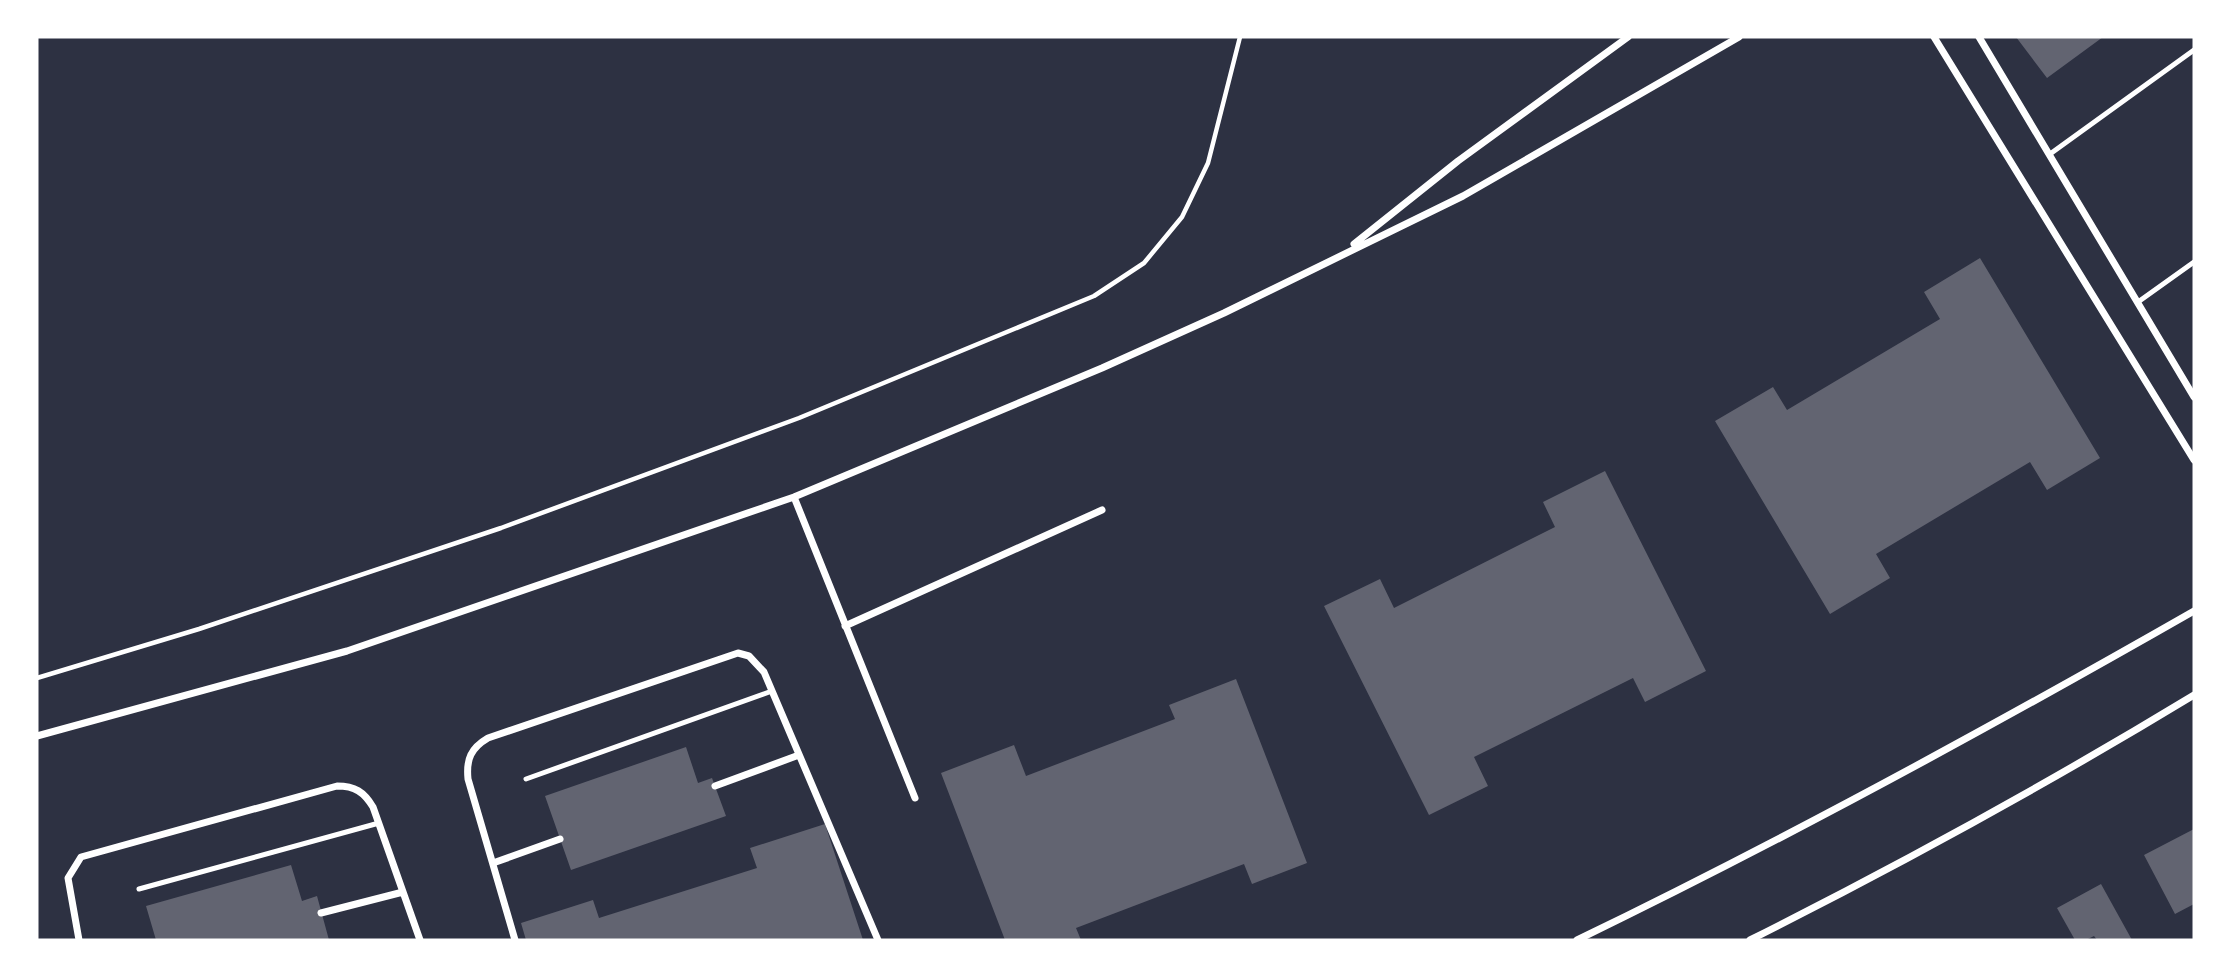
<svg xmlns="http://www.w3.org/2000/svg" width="2231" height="977" viewBox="0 0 2231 977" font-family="Karla,sans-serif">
<rect width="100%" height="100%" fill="#2d3142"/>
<path fill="#626471" d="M2016,37H2103L2047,78Z
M1980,258L2100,458L2047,490L2030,462L1876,554L1890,578L1830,614L1715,421L1773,387L1787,410L1940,319L1924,292Z
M1605,471L1706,671L1645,702L1633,678L1474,757L1488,786L1429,815L1324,606L1380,579L1394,608L1555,527L1543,502Z
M1236,679L1307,863L1252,884L1244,864L1076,928L1081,940H1005L941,773L1014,745L1026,776L1175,719L1169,705Z
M686,747L698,783L712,778L726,816L571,870L545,796Z
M825,824L863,940H526L521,923L593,900L599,918L757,868L750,848Z
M2194,829V904L2175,914L2144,855Z
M291,865L302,901L317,896L329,940H156L146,906Z
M2101,884L2132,940H2097L2094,936L2086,940H2075L2057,908Z"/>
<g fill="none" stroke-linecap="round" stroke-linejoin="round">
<path stroke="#fff" stroke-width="4.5" d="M37,678L199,629L501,528L799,418L1094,296L1144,263L1182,217L1208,163L1240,37"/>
<path stroke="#fff" stroke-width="5" d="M2050,154L2194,50
M2138,302L2194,262
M526,779L772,691
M139,889L379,823"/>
<path stroke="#fff" stroke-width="7" d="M1934,37L2194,460
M1979,37L2194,397
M1354,244L1458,161L1628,37
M794,497L915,798
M845,626L1102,510
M37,736L347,651L794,497L1102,368L1224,313L1463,196L1739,37
M715,786L799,755
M493,863L560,839
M321,913L403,892
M79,940L68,878L81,857L337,786C355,786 364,792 373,807L420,940
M515,940L468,779C466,759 471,748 488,738L738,653L749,656L764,672L878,940
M1577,940C1788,838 1991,727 2194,611
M1750,940C1901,864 2049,783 2194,695"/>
</g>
<rect width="2231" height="977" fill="none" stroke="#ffffff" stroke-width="77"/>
</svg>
